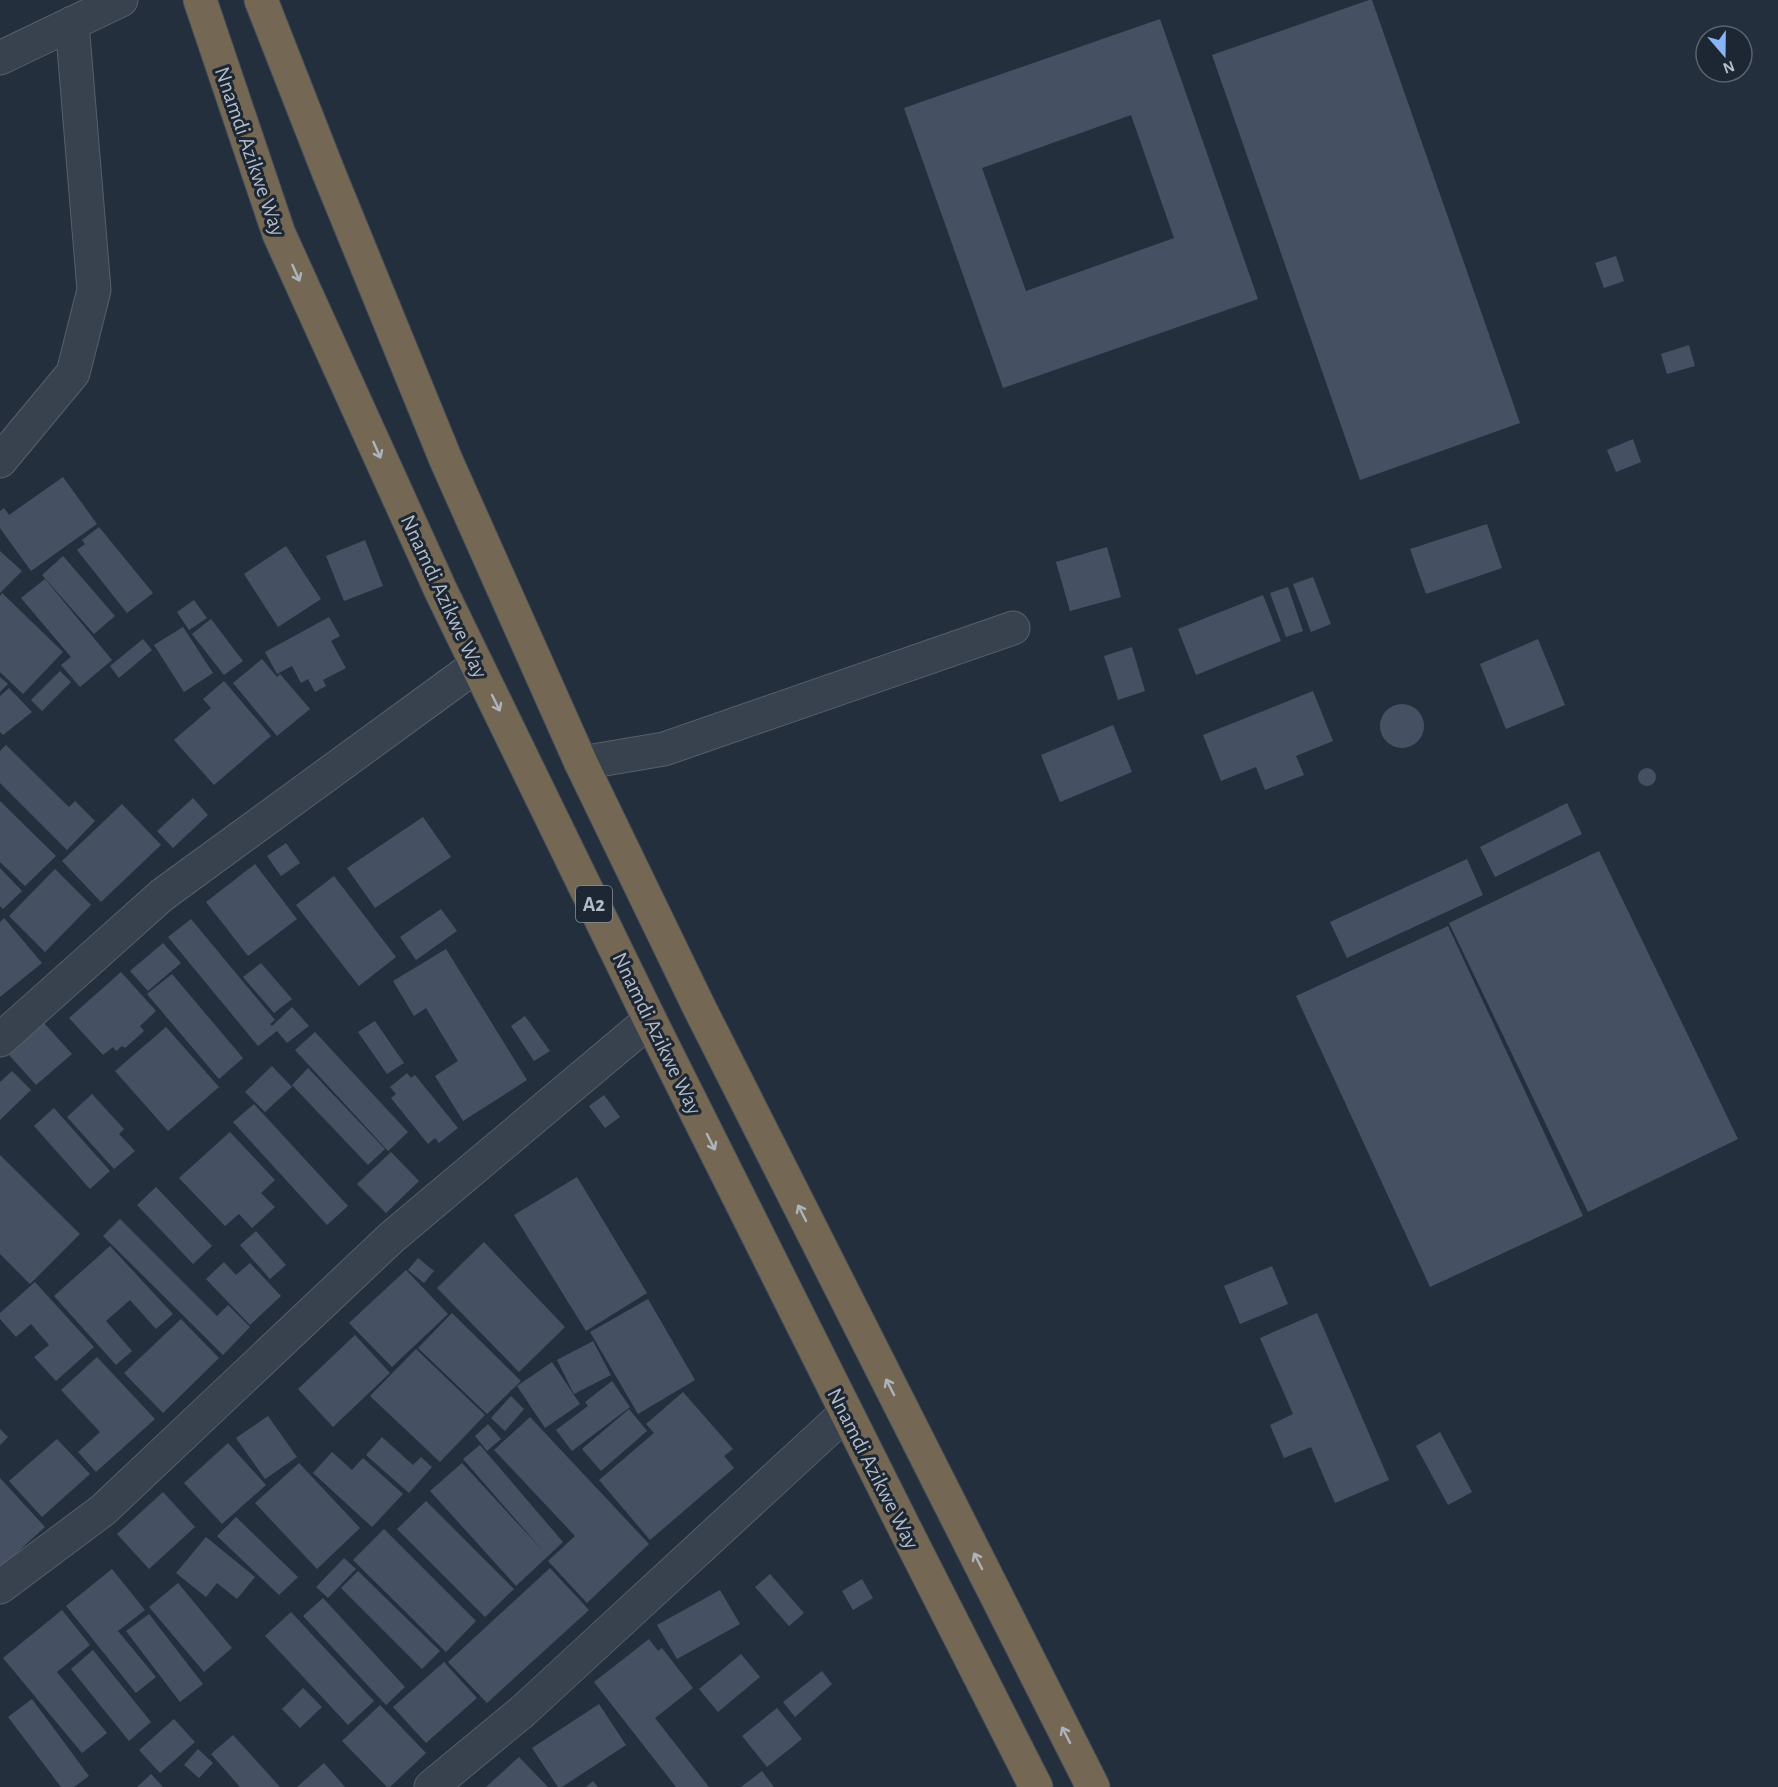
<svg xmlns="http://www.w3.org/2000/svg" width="1778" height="1787" viewBox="0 0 1778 1787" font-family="'Alegreya Sans',sans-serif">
<rect width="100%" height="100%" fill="#242f3e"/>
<path fill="#455162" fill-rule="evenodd" d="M1369,0H1372L1520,423L1360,480L1212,55Z
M1160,19L1258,299L1003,388L904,108ZM1131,115L1174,238L1026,291L982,168Z
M1616,256L1624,281L1604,288L1595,263Z
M1689,345L1695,366L1667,374L1661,354Z
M1633,439L1641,462L1616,472L1607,450Z
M63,477L97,524L31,571L0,528V511L4,508L9,515Z
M1487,524L1502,568L1426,594L1410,549Z
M99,527L153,593L127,613L77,550L85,544L82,540Z
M365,540L383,586L344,601L326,556Z
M286,546L321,599L278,627L244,574Z
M1107,547L1121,597L1070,611L1056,562Z
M0,551L22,571L0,593Z
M63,556L115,616L94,634L42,575Z
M1313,577L1331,624L1311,632L1293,584Z
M45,579L112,660L80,687L61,665L71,657L21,598Z
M1288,587L1303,631L1286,637L1270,593Z
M2,593L63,652L23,694L0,672V596Z
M1263,595L1281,641L1196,675L1178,629Z
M194,600L207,618L189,630L177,612Z
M329,617L340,636L331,641L346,668L323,680L326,686L315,692L308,679L301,683L292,666L277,674L265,652Z
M211,619L243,661L224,675L192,634Z
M183,627L213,673L184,692L154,645Z
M143,639L152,650L119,678L110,666Z
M1538,639L1565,705L1506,729L1480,664Z
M1132,647L1145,691L1118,700L1104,656Z
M262,659L277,677L280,674L310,709L277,736L233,683Z
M60,671L71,682L42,711L31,700Z
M0,677L8,684L0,692Z
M224,681L271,736L214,785L174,740L211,708L203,699Z
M9,688L32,712L3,735L0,732V696Z
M1313,691L1333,741L1296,756L1304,775L1265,790L1256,767L1221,781L1203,735Z
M1380 726a22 22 0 1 1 44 0a22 22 0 1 1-44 0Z
M1113,725L1132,772L1060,802L1041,755Z
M6,745L69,807L75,801L95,821L67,850L0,783V751Z
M1638 777a9 9 0 1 1 18 0a9 9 0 1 1-18 0Z
M193,798L208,815L173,848L157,831Z
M0,801L56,856L25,886L0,862Z
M1567,803L1582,834L1495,877L1480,847Z
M122,804L161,845L101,902L62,861Z
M423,817L451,857L375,908L347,868Z
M286,843L300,863L281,876L267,856Z
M1599,851L1738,1139L1588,1212L1449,923Z
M1467,859L1483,895L1347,958L1330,922Z
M255,864L297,919L248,956L206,902Z
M0,868L22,891L3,909L0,906Z
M55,869L91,905L45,952L9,916Z
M334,876L396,957L359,986L296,905Z
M441,909L457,931L416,960L400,937Z
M4,918L42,963L0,997V922Z
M191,919L275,1020L270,1024L272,1026L292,1007L309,1026L287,1043L277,1031L258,1046L168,937Z
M1448,926L1583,1216L1430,1287L1296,996Z
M163,943L181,963L148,991L130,971Z
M446,949L527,1080L463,1121L435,1076L458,1061L426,1008L414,1016L393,981Z
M261,963L292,999L274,1013L243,977Z
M121,972L156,1011L140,1026L144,1031L125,1048L122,1046L116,1051L113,1047L103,1055L69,1018Z
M172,974L243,1058L219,1079L147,994Z
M525,1016L550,1051L534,1061L511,1026Z
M375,1021L404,1063L387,1074L358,1032Z
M44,1023L72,1054L36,1085L9,1055Z
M166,1027L219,1087L168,1131L115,1071Z
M315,1032L408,1132L388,1151L295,1050Z
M272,1066L292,1087L265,1112L245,1092Z
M308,1068L385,1149L368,1165L292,1085Z
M12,1071L31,1090L0,1120V1082Z
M407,1073L411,1078L415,1075L458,1128L439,1143L435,1138L428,1144L391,1098L396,1094L390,1087Z
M92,1094L124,1129L119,1134L135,1151L114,1169L67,1117Z
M604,1095L620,1117L605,1128L589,1106Z
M254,1104L348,1206L327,1225L233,1122Z
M54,1108L110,1171L90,1189L34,1126Z
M230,1132L275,1180L261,1193L275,1207L252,1228L239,1214L225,1226L179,1178Z
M391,1152L419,1181L386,1213L357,1184Z
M0,1155L80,1234L30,1284L0,1254Z
M577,1177L647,1293L586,1331L514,1215Z
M156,1187L212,1246L193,1264L137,1205Z
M120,1219L217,1316L228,1305L250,1327L223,1355L103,1236Z
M256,1231L286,1265L270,1279L240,1245Z
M484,1242L565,1327L519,1372L437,1288Z
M110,1246L173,1314L156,1329L130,1300L106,1321L132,1351L116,1365L54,1296Z
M418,1258L434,1271L424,1283L408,1270Z
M224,1262L236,1275L250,1263L281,1296L250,1325L206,1279Z
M1272,1266L1288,1304L1240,1324L1224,1286Z
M406,1270L448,1314L392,1367L349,1323Z
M35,1282L94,1347L56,1381L34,1357L49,1345L31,1324L16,1337L0,1319V1313Z
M648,1299L695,1380L638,1414L590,1332Z
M452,1313L521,1381L487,1414L418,1348Z
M1317,1313L1389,1480L1335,1503L1311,1447L1284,1458L1270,1425L1293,1414L1260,1338Z
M181,1319L219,1358L163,1413L124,1373Z
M355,1335L390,1373L333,1427L298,1389Z
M593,1341L611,1375L574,1394L557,1360Z
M416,1349L485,1415L440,1462L370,1396Z
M97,1357L155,1419L96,1472L78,1452L100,1432L61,1390Z
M552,1362L580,1404L545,1428L517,1386Z
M612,1381L630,1407L572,1451L556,1430L588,1406L585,1402Z
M683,1392L733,1449L724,1456L734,1468L650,1540L599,1480L654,1433L646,1424Z
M511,1396L524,1409L505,1431L491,1418Z
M629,1409L647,1431L601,1471L582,1449Z
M268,1416L297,1457L265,1479L236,1438Z
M530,1417L649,1544L587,1603L548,1561L575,1536L494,1450Z
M488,1424L501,1439L487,1451L475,1436Z
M0,1429L8,1437L0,1445Z
M1440,1432L1472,1492L1448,1505L1416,1446Z
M382,1437L413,1465L421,1457L432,1467L409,1493L366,1455Z
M57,1439L90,1474L42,1517L9,1481Z
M228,1443L266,1485L222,1524L184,1483Z
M480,1445L563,1542L516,1586L430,1491L462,1463L544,1552L463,1459Z
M332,1452L352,1470L363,1458L403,1494L372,1527L313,1473Z
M299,1463L360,1528L317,1569L255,1503Z
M0,1478L45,1527L0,1568Z
M163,1492L195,1527L149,1569L117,1534Z
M426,1501L514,1589L485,1617L397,1529Z
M236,1517L298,1577L279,1595L217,1536Z
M384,1529L476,1621L446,1652L353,1560Z
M206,1537L255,1577L237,1599L217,1583L206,1597L176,1573Z
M344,1558L356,1569L328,1598L316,1587Z
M550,1568L589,1610L487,1703L448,1662Z
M112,1569L145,1610L118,1631L156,1677L136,1693L66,1606Z
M358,1571L440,1651L422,1669L341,1588Z
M770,1574L804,1613L789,1626L755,1587Z
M862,1579L873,1598L853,1610L842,1591Z
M178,1583L232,1648L204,1672L149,1607Z
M720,1590L740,1624L677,1659L657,1625Z
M323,1598L405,1687L386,1705L303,1616Z
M62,1610L90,1645L57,1672L107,1733L82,1753L3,1658Z
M291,1612L374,1701L348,1725L265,1636Z
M149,1614L203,1684L180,1702L126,1631Z
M649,1639L658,1651L662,1648L693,1688L655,1718L709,1787H676L594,1682Z
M93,1650L151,1722L129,1741L71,1669Z
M741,1654L760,1677L718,1712L699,1689Z
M444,1662L477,1698L426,1743L393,1707Z
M822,1671L832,1684L795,1717L783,1702Z
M303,1688L322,1707L300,1728L282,1709Z
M32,1699L89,1776L74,1787H61L8,1717Z
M599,1704L626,1745L562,1787H558L532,1748Z
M380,1705L426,1753L390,1787H387L342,1741Z
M777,1708L802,1739L767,1767L742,1736Z
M174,1719L195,1742L160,1773L139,1750Z
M233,1735L280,1787H240L211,1754Z
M198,1749L213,1763L199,1778L184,1765Z
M519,1757L548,1787H486Z
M324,1763L345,1787H297Z
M762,1771L774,1787H741Z
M151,1774L163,1787H137Z
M593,1781L598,1787H586Z"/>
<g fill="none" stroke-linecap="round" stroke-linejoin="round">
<g stroke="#565f6c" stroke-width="35">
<path id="minor" d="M0,58L121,0
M0,461L73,373L94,290L72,23
M581,763L664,749L1013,628
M0,1040L162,895L477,665
M0,1587L103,1510L392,1237L650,1020
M431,1787L523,1711L846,1413"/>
</g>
<g stroke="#434c59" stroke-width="35">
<path id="highway" d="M200,0L279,234L441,591L650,1020L907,1533L1036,1787
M261,0L328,171L446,460L581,763L699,1007L1093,1787"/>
</g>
<use href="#minor" stroke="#38414e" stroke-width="33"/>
<use href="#highway" stroke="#746855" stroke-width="33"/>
</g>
<defs><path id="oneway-shaft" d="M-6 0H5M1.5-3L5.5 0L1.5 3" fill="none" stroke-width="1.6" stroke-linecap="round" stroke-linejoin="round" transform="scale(1.5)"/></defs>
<g stroke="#aeb4bd">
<use href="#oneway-shaft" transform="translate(296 273) rotate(66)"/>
<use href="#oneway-shaft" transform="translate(377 450) rotate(66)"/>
<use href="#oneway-shaft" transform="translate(496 703) rotate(64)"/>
<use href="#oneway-shaft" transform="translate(711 1142) rotate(63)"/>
<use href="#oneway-shaft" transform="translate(802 1213) rotate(-117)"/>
<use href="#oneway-shaft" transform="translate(890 1387) rotate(-117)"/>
<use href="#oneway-shaft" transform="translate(978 1561) rotate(-117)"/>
<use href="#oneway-shaft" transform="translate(1066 1735) rotate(-117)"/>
</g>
<g text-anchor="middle" stroke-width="6" stroke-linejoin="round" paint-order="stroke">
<rect fill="#1d2633" stroke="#878f9c" stroke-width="1.5" x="576" y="886" width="36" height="36" rx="4.5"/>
<g font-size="21" font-weight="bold" fill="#b4bcc9">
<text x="594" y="911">A2</text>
</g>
<g font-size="22" fill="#b4bcc9" stroke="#1d2633">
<text transform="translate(251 151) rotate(71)" y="8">Nnamdi Azikwe Way</text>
<text transform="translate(445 596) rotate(65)" y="8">Nnamdi Azikwe Way</text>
<text transform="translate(658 1033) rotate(64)" y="8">Nnamdi Azikwe Way</text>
<text transform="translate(874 1468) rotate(63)" y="8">Nnamdi Azikwe Way</text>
</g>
</g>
<g transform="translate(1724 54) rotate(160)"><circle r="28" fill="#1d2633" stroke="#59626f" stroke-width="1.5"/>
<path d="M0-4.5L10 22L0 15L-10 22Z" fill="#8ab4f8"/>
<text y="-9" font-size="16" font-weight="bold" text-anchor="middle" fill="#b4bcc9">N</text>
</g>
</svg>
